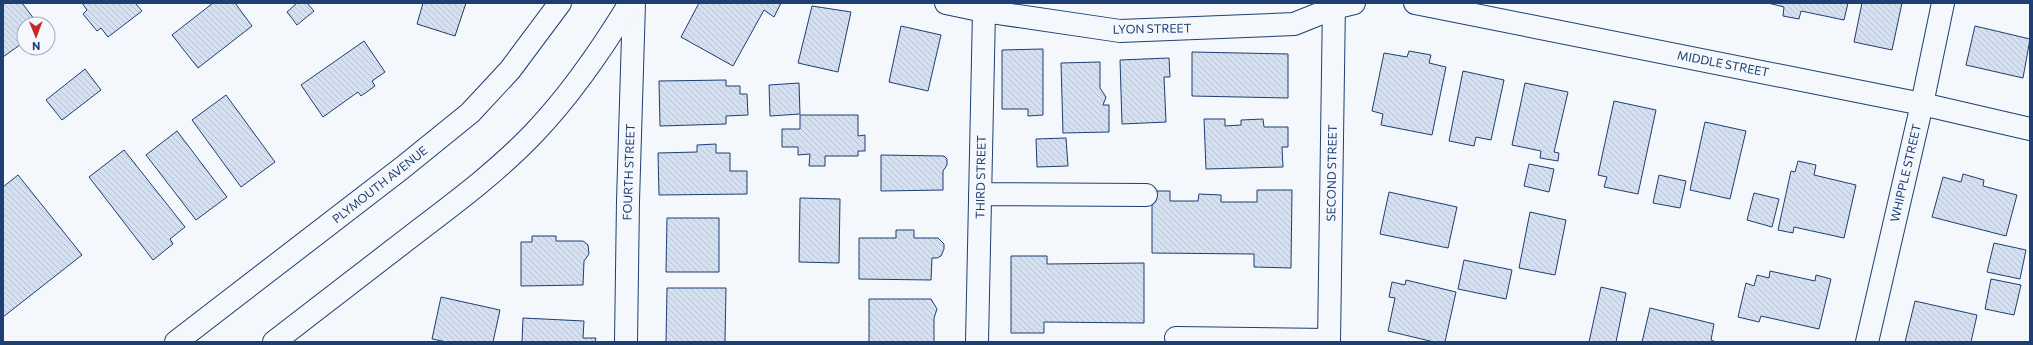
<svg xmlns="http://www.w3.org/2000/svg" width="2033" height="345" viewBox="0 0 2033 345" font-family="Commissioner,sans-serif">
<defs>
<pattern id="building-back-hatch" width="6" height="6" patternUnits="userSpaceOnUse"><rect width="6" height="6" fill="#d5e0f0"/><path d="M-1 5l2 2M0 0l6 6M5-1l2 2" fill="none" stroke="#b6c1d1"/></pattern>
</defs>
<rect width="100%" height="100%" fill="#f4f7fb"/>
<path fill="url(#building-back-hatch)" stroke="#1d3f73" d="M3,3H22L34,19L30,22L32,24H24V42L3,57Z
M82,3H135L142,11L108,37L101,28L97,31L83,14L87,10Z
M213,3H235L252,26L198,68L172,35Z
M297,3H307L314,11L297,25L287,12Z
M423,3H466L455,36L417,24Z
M699,3H781L774,17L764,10L733,66L681,37Z
M1768,3H1848L1844,20L1801,11L1799,19L1783,16L1784,7Z
M1862,3H1902L1892,50L1854,42Z
M812,6L851,12L838,72L798,63Z
M901,26L941,35L928,91L889,82Z
M1975,26L2030,39L2023,78L1966,65Z
M364,41L385,72L372,81L375,86L361,96L358,92L323,117L301,85Z
M1043,49V115L1028,116V109H1002V50Z
M1409,51L1431,55L1429,63L1446,67L1432,135L1381,125L1383,114L1372,111L1384,53L1407,57Z
M1192,52L1288,54V98L1192,96Z
M1169,58L1170,77H1164L1166,122L1122,124L1120,60Z
M1100,62V88L1106,97L1103,105H1109V132L1063,133L1061,63Z
M85,69L101,90L62,120L46,100Z
M1463,71L1504,80L1491,140L1476,137L1474,146L1449,141Z
M726,80V86H740V94H747L748,115L726,116V124L660,126L659,81Z
M799,83L800,114L770,116L769,85Z
M1525,83L1568,92L1554,152L1559,153L1558,161L1540,158L1541,151L1512,145Z
M226,95L275,162L241,187L192,120Z
M1614,101L1656,110L1638,194L1604,187L1607,177L1598,175Z
M800,115H858V136L865,135V151H858V156H825V166H809L810,154L798,155V147H782V129H800Z
M1204,119H1225V126L1241,125V120L1263,119L1264,127H1288V147H1282L1283,167L1206,169Z
M1705,122L1746,131L1730,199L1690,190Z
M177,131L227,197L196,220L146,155Z
M1066,138L1068,166L1037,167L1036,139Z
M716,144V153H730V171H747V194L659,195L658,153L697,152V145Z
M124,150L185,227L170,239L173,244L153,260L89,177Z
M881,155L944,156L947,159V165L943,171V190L881,191Z
M1798,161L1816,165L1814,175L1856,185L1844,238L1794,227L1793,233L1778,230L1791,171L1795,172Z
M1529,164L1554,169L1549,192L1524,186Z
M1963,174L1984,180L1983,186L2017,195L2006,236L1932,217L1943,177L1961,182Z
M18,175L82,255L3,317V187Z
M1659,175L1686,181L1680,208L1653,203Z
M1257,190H1292L1291,268L1254,267V254L1152,253V191H1170V201H1198L1199,194L1221,195V202H1257Z
M1389,192L1457,207L1448,248L1380,234Z
M1754,193L1779,199L1772,227L1747,220Z
M800,198L840,199L839,263L799,262Z
M1530,212L1566,220L1555,275L1519,268Z
M667,218H719V272H666Z
M896,230H914V238H938L944,244V249L941,256L937,258H932L931,280L859,279V238H896Z
M532,236H556V241H583L588,245L589,254L584,261L583,285L521,286V242H532Z
M1994,243L2026,250L2020,279L1987,272Z
M1011,256H1047V264L1144,263V323L1044,322V333H1011Z
M1464,260L1512,270L1506,299L1458,289Z
M1770,271L1815,281L1816,275L1831,279L1819,329L1761,316L1759,322L1738,317L1746,283L1754,286L1757,275L1769,278Z
M1991,279L2021,285L2014,315L1985,309Z
M1406,280L1456,292L1445,342H1434L1388,331L1395,298L1389,297L1392,282L1405,285Z
M1601,287L1626,293L1616,342H1589Z
M667,288H726L725,342H666Z
M441,297L500,310L493,342H447L432,339Z
M869,299H931L937,309L934,318V342H869Z
M1915,301L1977,315L1971,342H1905Z
M1650,308L1714,324L1711,340L1716,342H1642Z
M523,318L584,321L583,338H596L595,342H522Z"/>
<g fill="none" stroke-linecap="round" stroke-linejoin="round">
<g stroke="#1d3f73" stroke-width="24">
<path id="minor" d="M946,3L984,11L1120,31L1294,24L1334,8L1354,3
M1415,3L1922,104L2030,129
M980,194L1146,195
M1176,338L1329,340
M626,342L628,201L634,3
M977,342L984,11
M1329,342L1334,3
M1867,342L1922,104L1943,3"/>
</g>
<g stroke="#1d3f73" stroke-width="24">
<path id="major" d="M176,342L402,168L470,113L510,70L560,3
M274,342C322,305 370,268 418,231C459,200 500,169 535,132C572,93 602,49 630,3"/>
</g>
<use href="#minor" stroke="#f4f7fb" stroke-width="22"/>
<use href="#major" stroke="#f4f7fb" stroke-width="22"/>
</g>
<g text-anchor="middle" stroke-width="3" stroke-linejoin="round" paint-order="stroke">
<g font-size="12" fill="#1d3f73" stroke="#f4f7fb">
<text transform="translate(1152 29) rotate(-1)" y="4">LYON STREET</text>
<text transform="translate(1723 64) rotate(11)" y="4">MIDDLE STREET</text>
<text transform="translate(629 172) rotate(-88)" y="4">FOURTH STREET</text>
<text transform="translate(1332 173) rotate(-89)" y="4">SECOND STREET</text>
<text transform="translate(1906 173) rotate(-77)" y="4">WHIPPLE STREET</text>
<text transform="translate(981 177) rotate(-89)" y="4">THIRD STREET</text>
<text transform="translate(380 185) rotate(-38)" y="4">PLYMOUTH AVENUE</text>
</g>
</g>
<rect width="2033" height="345" fill="none" stroke="#1d3f73" stroke-width="8"/>
<g transform="translate(36 36) rotate(179)"><circle r="19" fill="#f4f7fb" stroke="#9eadc5"/>
<path d="M0-3L7 15L0 10L-7 15Z" fill="#c62828"/>
<text y="-6" font-size="11" font-weight="bold" text-anchor="middle" fill="#1d3f73">N</text>
</g>
</svg>
